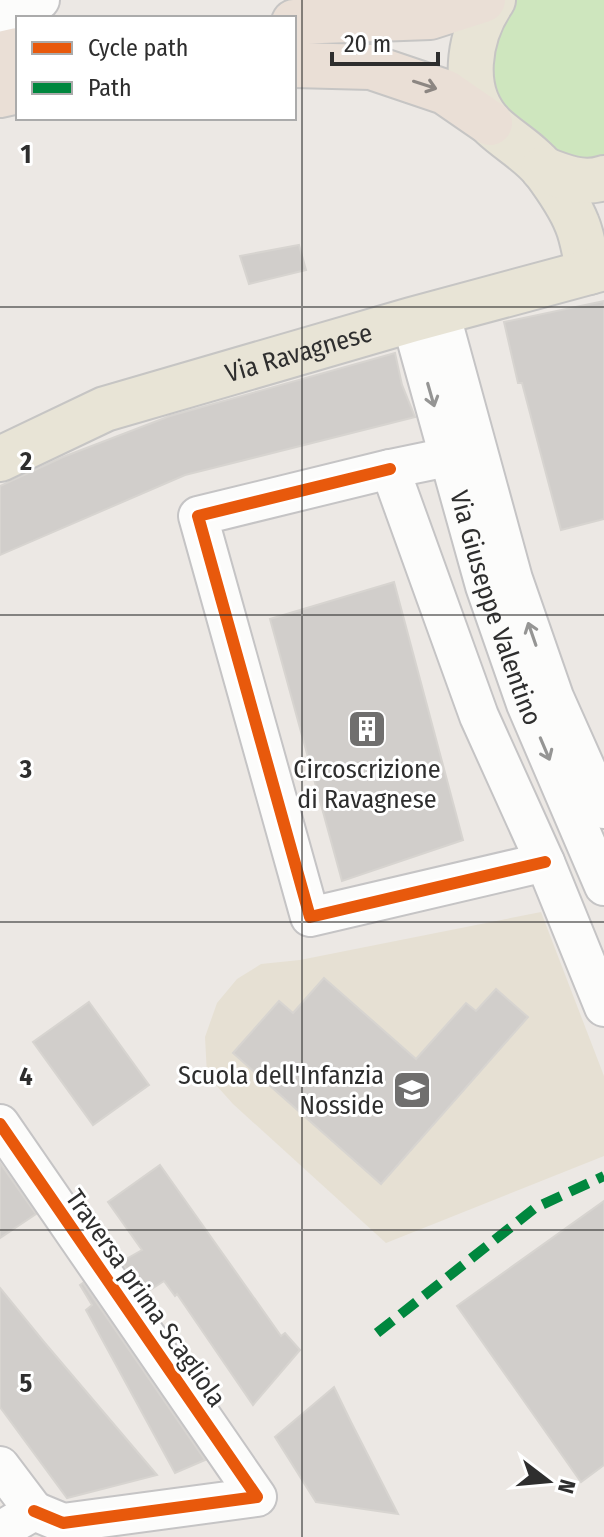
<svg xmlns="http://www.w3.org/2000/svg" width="604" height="1537" viewBox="0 0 604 1537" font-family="'Fira Sans Condensed',sans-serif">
<rect width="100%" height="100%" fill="#ece8e4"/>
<path fill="#e6e0d3" d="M541,912L604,1076V1156L386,1243L233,1104L207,1075L205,1037L217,1003L237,979L261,964L300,960Z"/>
<path fill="#cee6be" d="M513,0H604V162C554,170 518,122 490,88L499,15Z"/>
<path fill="#d1cecb" stroke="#d7d4d0" stroke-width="2" d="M299,245L306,270L249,284L240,256Z
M604,301V519L561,530L522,383H518L504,322Z
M395,353L402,385L415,417L185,475L0,555V486L63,457L170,416Z
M394,582L463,840L342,881L270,619Z
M324,978L416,1059L466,1003L476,1011L496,989L528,1017L381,1184L233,1053L279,1001L293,1013Z
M89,1002L149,1085L93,1125L33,1042Z
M0,1163L36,1214L0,1238Z
M160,1165L281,1336L285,1333L300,1350L253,1405L177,1294L175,1296L164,1281L144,1294L121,1262L142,1250L108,1202Z
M604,1201V1465L581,1482L457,1306Z
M83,1283L205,1460L175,1473L86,1310L92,1305L80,1285Z
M0,1288L44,1342L157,1475L67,1498L0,1407Z
M334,1387L351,1422L398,1514L316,1502L275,1437Z"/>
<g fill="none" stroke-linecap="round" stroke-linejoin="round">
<g stroke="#c5c4c5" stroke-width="42">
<g id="minor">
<path d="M0,17L40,0"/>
<path d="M440,312L513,579L554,697L604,809"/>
<path id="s1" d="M411,320L485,586L526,704L604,886"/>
<path d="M477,451L390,469L479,716L545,862L604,1007"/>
<path d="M390,469L198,516L310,917L545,862"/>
<path d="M0,1124L257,1497L63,1523L34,1511"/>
<path d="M0,1466L34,1511"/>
<path d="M0,1531L34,1511"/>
</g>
</g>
<g stroke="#c6c5c4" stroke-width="48">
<g id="major">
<path d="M493,0C469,35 458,92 493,126C509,141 531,153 545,171C556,186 570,206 577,224C583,238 585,256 589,272"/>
<path d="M543,169C563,177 583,185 604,178"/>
<path id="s2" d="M0,459L105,409L411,320L604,268"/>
</g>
</g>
<g stroke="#c6c5c4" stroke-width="48">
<path id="highway" d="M294,22L430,17L483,0
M0,54L18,50
M294,65L371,67L445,92L490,123
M0,95L18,91"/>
</g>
<use href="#minor" stroke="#fcfcfb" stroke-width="38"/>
<use href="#major" stroke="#e8e4d6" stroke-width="44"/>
<use href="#highway" stroke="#eadfd6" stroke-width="44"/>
<path stroke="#00873e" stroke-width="10" stroke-dasharray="20 10" stroke-linecap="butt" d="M377,1333L535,1208L604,1176"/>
<g stroke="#fff" stroke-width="17">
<path id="cycleway" d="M390,469L198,516L310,917L545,862
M0,1124L257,1497L63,1523L34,1511"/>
</g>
<use href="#cycleway" stroke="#e8590c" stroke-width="12"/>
</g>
<defs><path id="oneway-shaft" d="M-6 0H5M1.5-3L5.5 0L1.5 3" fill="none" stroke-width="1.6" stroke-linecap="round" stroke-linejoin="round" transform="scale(2)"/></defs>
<use stroke="#8c8682" href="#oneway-shaft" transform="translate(425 85) rotate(18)"/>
<g stroke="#959594">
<use href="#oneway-shaft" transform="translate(431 395) rotate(74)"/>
<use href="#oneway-shaft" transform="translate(532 634) rotate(-109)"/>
<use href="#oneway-shaft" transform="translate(545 749) rotate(67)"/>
</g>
<path fill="none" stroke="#2e2e2e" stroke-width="2" stroke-opacity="0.55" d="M302,0V1537M0,307H604M0,615H604M0,922H604M0,1230H604"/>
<defs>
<g id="building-square" transform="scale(2)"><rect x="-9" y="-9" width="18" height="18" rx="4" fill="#706f6e" stroke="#fff"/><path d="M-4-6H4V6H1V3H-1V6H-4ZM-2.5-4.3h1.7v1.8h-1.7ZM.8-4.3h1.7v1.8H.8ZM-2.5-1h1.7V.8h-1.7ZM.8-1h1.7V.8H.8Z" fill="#fff"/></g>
<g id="school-square" transform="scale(2)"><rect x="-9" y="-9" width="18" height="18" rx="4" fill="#706f6e" stroke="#fff"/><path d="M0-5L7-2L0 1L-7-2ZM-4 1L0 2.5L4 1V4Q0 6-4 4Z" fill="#fff"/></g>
</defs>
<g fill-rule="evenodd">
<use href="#building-square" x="367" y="729"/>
<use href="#school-square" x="412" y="1090"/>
</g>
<g text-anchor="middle" stroke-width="6" stroke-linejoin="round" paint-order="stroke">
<g font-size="26" fill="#2e2e2e" stroke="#fff">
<text dy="9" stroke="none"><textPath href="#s2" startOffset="318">Via Ravagnese</textPath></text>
<text dy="9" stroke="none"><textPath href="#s1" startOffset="300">Via Giuseppe Valentino</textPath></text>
<text transform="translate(146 1298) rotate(55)" y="9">Traversa prima Scagliola</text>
</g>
<g font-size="26" fill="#2e2e2e" stroke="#fff">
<text x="367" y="778">Circoscrizione<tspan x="367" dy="30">di Ravagnese</tspan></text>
<text x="384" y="1084" text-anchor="end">Scuola dell'Infanzia<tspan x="384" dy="30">Nosside</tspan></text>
</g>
</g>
<g font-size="26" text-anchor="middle" font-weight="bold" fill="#2e2e2e" stroke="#fff" stroke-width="6" stroke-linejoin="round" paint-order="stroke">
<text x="26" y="163">1</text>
<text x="26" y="470">2</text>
<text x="26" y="778">3</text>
<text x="26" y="1085">4</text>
<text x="26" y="1392">5</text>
</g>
<rect x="16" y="16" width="280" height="104" fill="#ffffff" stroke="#ababab" stroke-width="2"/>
<rect x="32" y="42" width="40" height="12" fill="#e8590c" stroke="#ababab" stroke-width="2"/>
<text x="88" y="56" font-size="24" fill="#2e2e2e">Cycle path</text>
<rect x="32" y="82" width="40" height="12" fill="#00873e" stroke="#ababab" stroke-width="2"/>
<text x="88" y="96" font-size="24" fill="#2e2e2e">Path</text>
<g transform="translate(548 1481) rotate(106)" stroke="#ffffff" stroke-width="6" paint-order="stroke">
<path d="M0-6L14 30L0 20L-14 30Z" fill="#2e2e2e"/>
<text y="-12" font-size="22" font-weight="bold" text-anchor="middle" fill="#2e2e2e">N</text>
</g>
<path d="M332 52v12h106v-12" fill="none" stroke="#2e2e2e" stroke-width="4"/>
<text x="344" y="52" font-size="24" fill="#2e2e2e" stroke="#ffffff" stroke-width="6" paint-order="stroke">20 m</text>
</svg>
